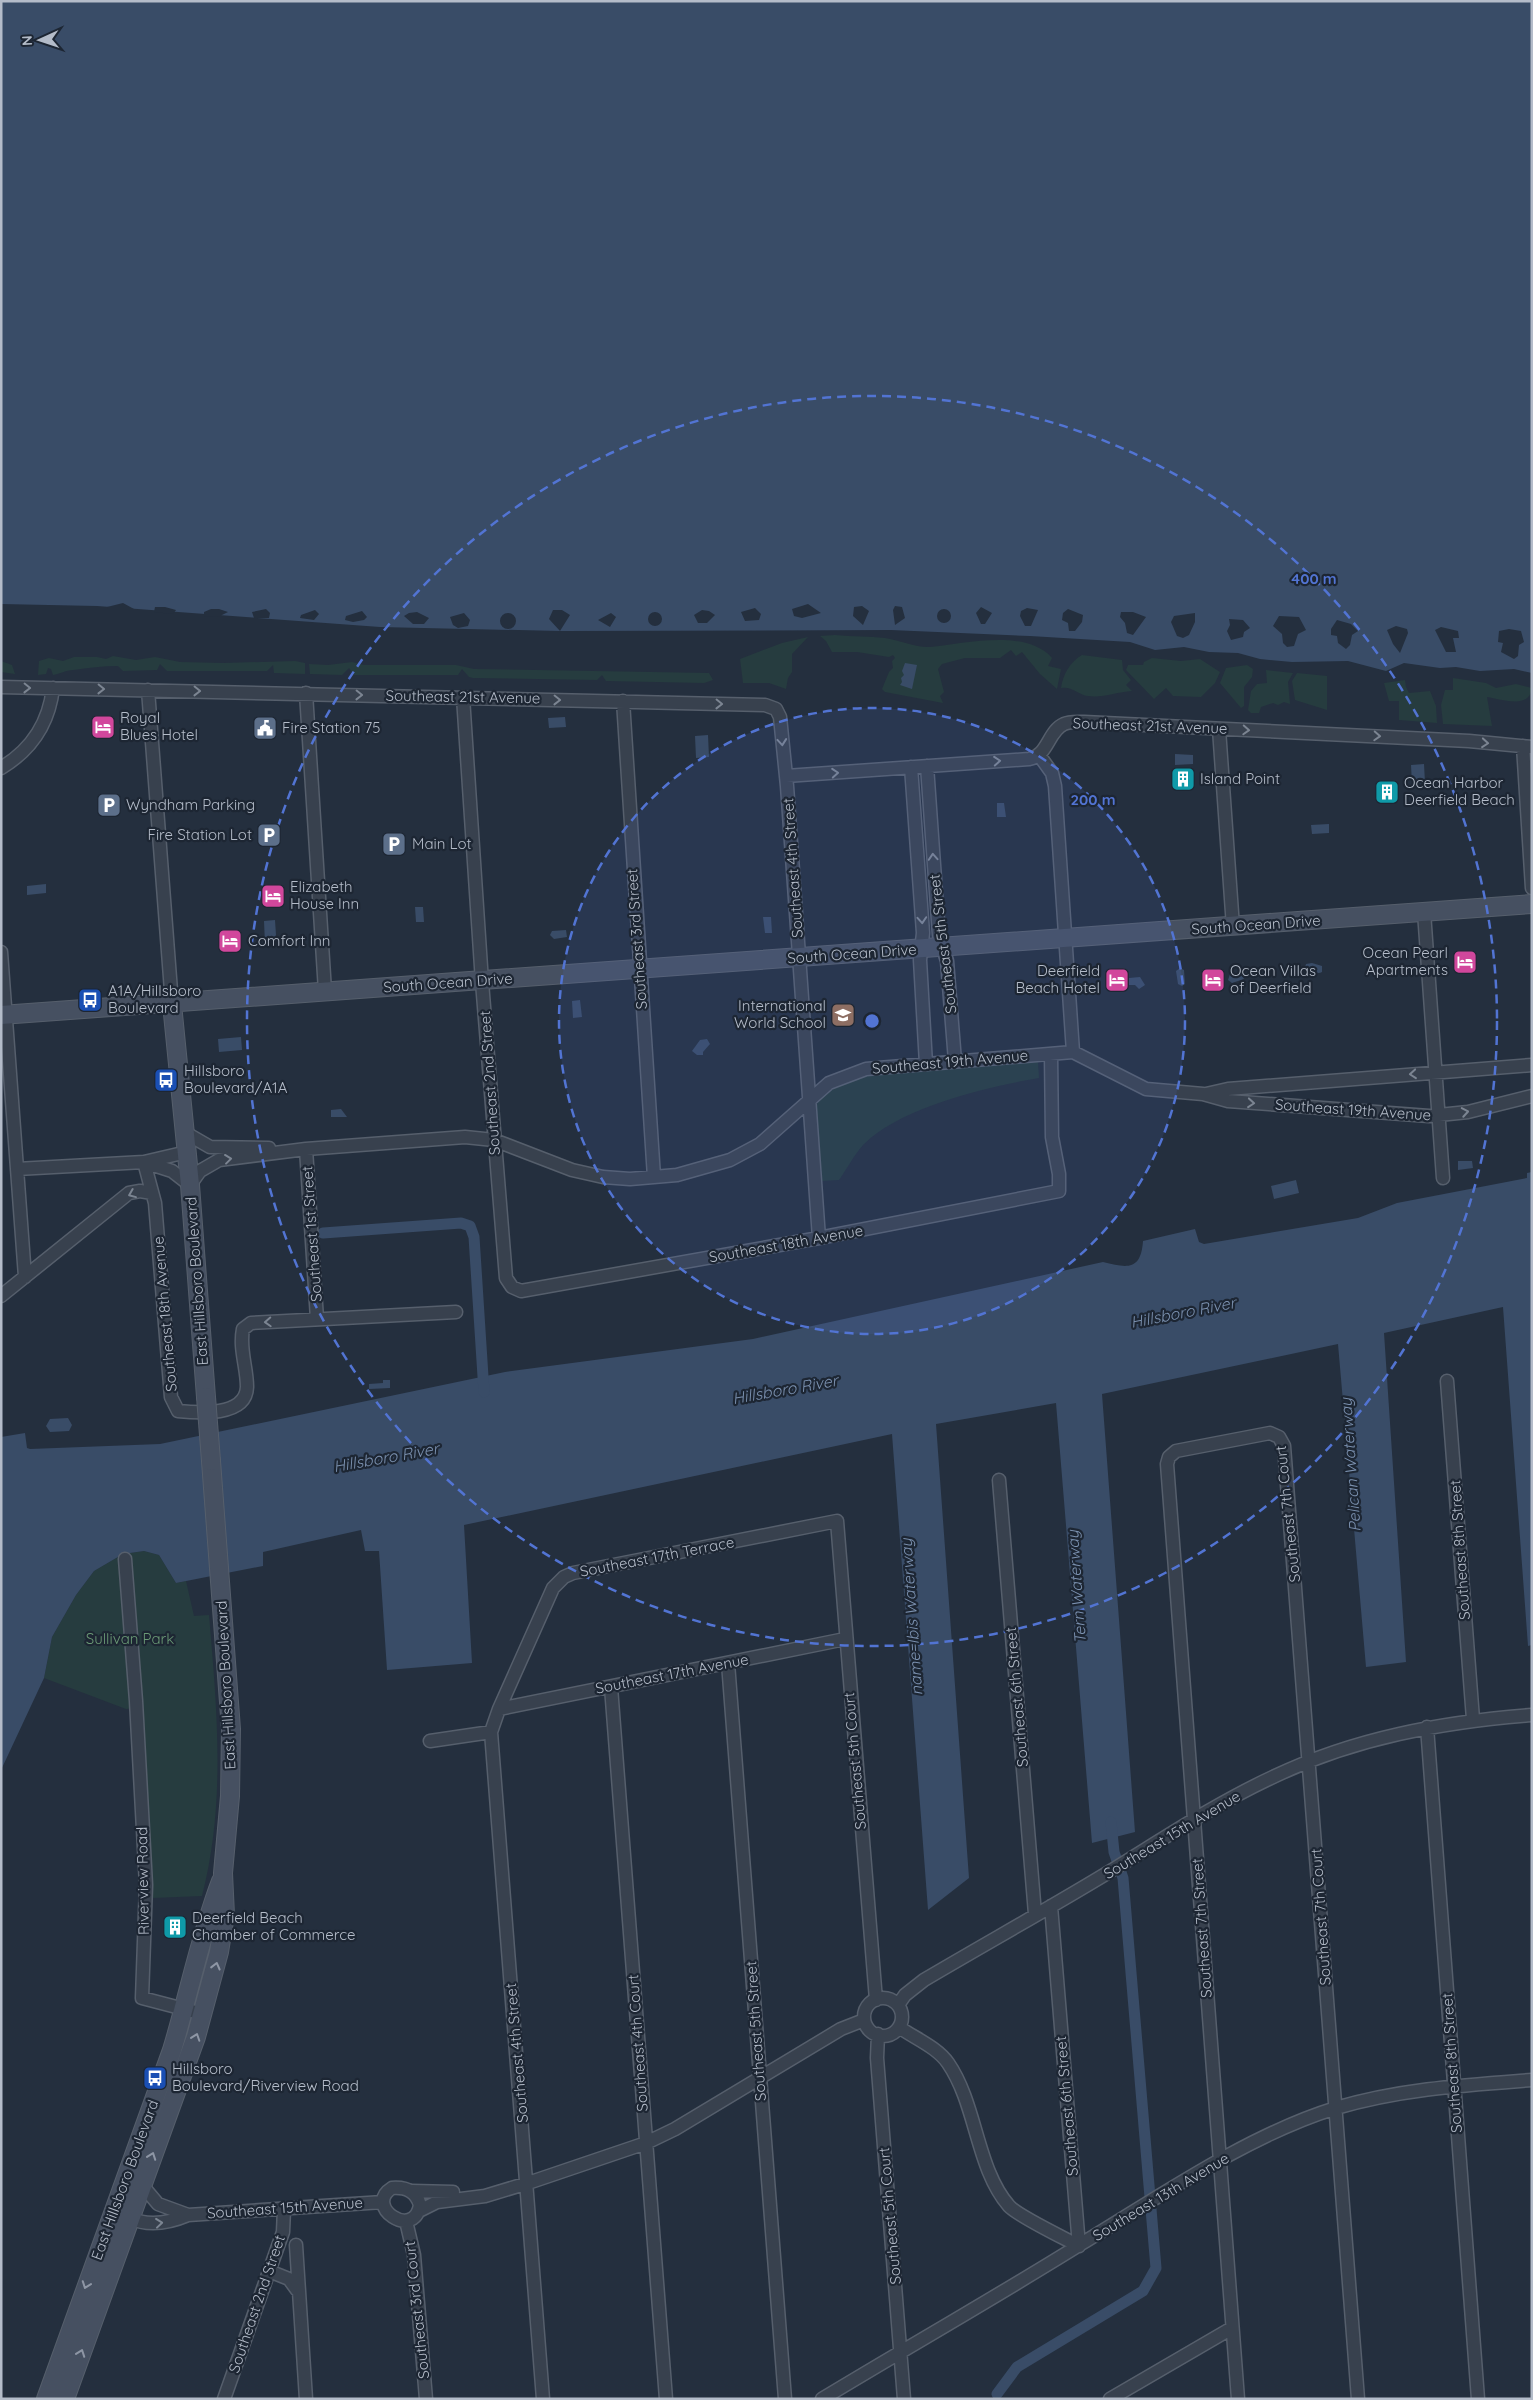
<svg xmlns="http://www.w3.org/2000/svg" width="1533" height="2400" viewBox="0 0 1533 2400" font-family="Quicksand,sans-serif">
<rect width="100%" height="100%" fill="#242f3e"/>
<path fill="#263c3f" d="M835,635C852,637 870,636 885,638C899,640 917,648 930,647C964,644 1026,628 1052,658L1048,666L1061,669L1057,689L1040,674L1022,652L1016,656L1011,650L1000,658H965L942,664L938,669L944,692L940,696L943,703L885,692L882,689L889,672L893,668L892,661L895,658L893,655L889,657L857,652H832L826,641L820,636Z
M808,637L792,654V672L788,678L786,689L769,683H743L740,659L782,643Z
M1082,655L1122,660L1123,670L1131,680L1126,685L1132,691C1117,692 1103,698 1088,696C1078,695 1073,686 1061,688C1063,674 1070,662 1082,655Z
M113,656L136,660L155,657L180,662L223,663L295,661L305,663V674L274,673L273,665L267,671H167L160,664L157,670L123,671L118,666C103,666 88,668 73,670C66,670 60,674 53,675L51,669L48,668L46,674L38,675L39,661L49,658L63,661L74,657H97L106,659Z
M1152,658L1181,661L1200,659L1220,672L1215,683L1201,697L1173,696L1166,688L1154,699L1126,670L1128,665H1143L1144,662Z
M1,661L12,665L15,674L1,672Z
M352,662L364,665H456L474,669L709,673L713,680L704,683L606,681L602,675L597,680L473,678L469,677L462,669L458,675H354L349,668L342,675L310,674L309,664L328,665Z
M1247,665L1253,669L1252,677L1244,687V706L1241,708L1220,683L1226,668Z
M1266,670L1293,673L1288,682L1290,704L1284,702L1278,705L1273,703L1261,707L1259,713H1251L1248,710L1251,691L1257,684L1267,683Z
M1297,673L1327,676V710L1295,700L1292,681Z
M1453,678L1486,683L1496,688L1516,684L1532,688C1529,710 1502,699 1487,697L1492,726L1443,724L1441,705L1445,690H1453Z
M1405,680L1406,687L1409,693L1430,691L1436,706L1437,723L1399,720V701H1389L1384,683Z
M1038,1062L1039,1078C987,1087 900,1107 863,1145C854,1155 847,1169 839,1180L822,1181L816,1108C821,1086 854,1078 873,1074Z
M144,1551L159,1555L176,1583L186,1581L194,1616L209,1615C217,1709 226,1803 202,1896L153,1898L141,1708L126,1709L44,1678L52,1637L76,1595L94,1571L123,1554Z"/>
<path fill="#394c67" d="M1,1H1532V673L1514,669L1480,671L1456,667L1440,668L1404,663L1386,671L1348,661L1292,662L1260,659L1238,653L1209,652L1184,647L1155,650L1130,642L1030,636L891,630L560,631L380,627L97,606L1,604Z
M905,663L917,665L912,689L900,685L902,682L901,678L904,675L902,671Z
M565,717L566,727L549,728L548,718Z
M708,735L709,757L696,758L695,736Z
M1175,754L1193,755V764L1175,765Z
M1424,764L1425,783L1412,784L1411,765Z
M997,803H1004L1006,817H997Z
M1329,824V833L1312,834L1311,825Z
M46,884V893L27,895V886Z
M415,907H423L424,922H416Z
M763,917H771L772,933H765Z
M275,920L276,935L271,943L265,944L264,921Z
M566,930L567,937L554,939L550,935L552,931Z
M1312,963L1322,966V972C1315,975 1309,973 1305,968L1306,964Z
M1180,968L1184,970L1185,984L1182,986L1178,984L1176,971Z
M1230,974H1241L1244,979L1232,983L1228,980Z
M1140,977L1145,985L1139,989L1135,985H1129V978Z
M580,1000L582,1017L573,1018L572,1001Z
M241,1037L242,1050L219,1052L218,1039Z
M707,1039L710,1044L703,1052V1055H697L692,1051L700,1040Z
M341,1109L347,1117H331V1110Z
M1458,1161H1472L1473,1168L1458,1170Z
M1532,1172V1645L1528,1646L1503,1307L1384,1333L1406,1662L1366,1667L1338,1344L1102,1394L1135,1832L1092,1843L1056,1403L936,1424L969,1878L928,1910L892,1434L464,1525L472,1663L387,1670L379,1551H365L361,1530L263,1552V1566L176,1583L159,1555L144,1551L123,1554L94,1571L76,1595L52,1637L44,1678L1,1770V1437L25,1433L27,1448L30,1449L160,1444L505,1372L753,1339L1103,1262C1127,1268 1141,1271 1143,1241L1195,1229L1199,1242L1204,1244L1358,1218L1397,1203L1527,1178V1173Z
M1296,1180L1299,1193L1274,1199L1271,1186Z
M383,1380H390V1388L369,1389V1384L383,1383Z
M68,1418L72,1425L69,1431L50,1432L46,1426L50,1419Z"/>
<path fill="#242f3e" d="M123,603L134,609H108L107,607Z
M808,604L821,613L802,618L794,616L792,609Z
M862,606L869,611L863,625L853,616L854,607Z
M895,606L902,607L905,618L895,625L893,610Z
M155,607H165L176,610L173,614L154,612Z
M981,607L992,613L985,624H981L976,613Z
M755,608L761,614L759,620L745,621L741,612Z
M1027,608L1038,610L1031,626H1025L1020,616L1021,611Z
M211,609H219L228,612L218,617L204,616V612Z
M266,609L270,613L269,618H254L252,612Z
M1068,609L1083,615L1082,622L1075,631H1069L1068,623L1062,620L1063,613Z
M937 616a7 7 0 1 1 14 0a7 7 0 1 1-14 0Z
M315,610L319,614L314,620L300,618L301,615Z
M553,610H562L570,615L560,631L549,619Z
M702,610L709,611L715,615L707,623H698L694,615Z
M362,611L367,617L364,620L353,622L345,620L346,616Z
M417,612L429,618L424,624H413L404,616L409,613Z
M1121,612H1133L1146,617L1133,635L1127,633L1125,623L1120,617Z
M648 619a7 7 0 1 1 14 0a7 7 0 1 1-14 0Z
M500 621a8 8 0 1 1 16 0a8 8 0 1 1-16 0Z
M464,613L470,620L468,626L458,628L453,625L450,617Z
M611,613L616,617L610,627L598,620Z
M1195,613V622L1189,635L1183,638L1177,636L1171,622L1174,616Z
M1279,616L1299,617L1306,630L1298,634L1294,646L1287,647L1283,643L1282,634L1273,626Z
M1229,619L1243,620L1250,628L1244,632L1243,637L1231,640L1227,631L1230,625Z
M1337,620L1351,624L1358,631L1352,635L1350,645L1346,649L1338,643L1337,636L1331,635V629Z
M1396,626L1407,629L1408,633L1400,653L1393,644L1387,630Z
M1441,627L1458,631L1459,638H1453L1456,652H1446L1435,630Z
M1509,629L1521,631L1524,642L1519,645L1518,656L1514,659L1501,652L1503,643L1498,642L1499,631Z"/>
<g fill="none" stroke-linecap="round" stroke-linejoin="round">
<path stroke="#394c67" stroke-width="11" d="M323,1233L461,1223L470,1226L474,1237L484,1392
M997,2394L1017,2367L1143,2291L1156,2268L1123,1878L1114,1852L1111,1822"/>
<g stroke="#565f6c" stroke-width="15">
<path id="street" d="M1,687L765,705L776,709L780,717L787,786L819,1238
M148,690L172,1004
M306,693L325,991
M463,697L482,982L506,1278L512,1287L521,1291L819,1238L1059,1191V1174L1052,1137L1051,1054
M623,701L654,1177
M1219,729L1233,927
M1523,746L1532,888
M1039,755L1052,773L1055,786L1073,1052
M927,766L939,935L947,961L955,1061
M911,767L923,933L920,960L926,1064
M1,768C31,750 49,723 53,688
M786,776L1029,759C1048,756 1048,731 1064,724C1070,721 1078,722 1084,722L1469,741L1532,747
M1424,912L1443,1178
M1,952L25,1277
M1206,1094L1228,1089L1532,1065
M184,1132L210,1147L269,1148
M306,1149L317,1319
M144,1162L172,1171L190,1185L200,1171L219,1160L306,1149L465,1137L494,1140L572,1170L603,1177L630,1179L677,1175L730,1160L760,1144L829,1083L866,1069L1073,1052L1146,1089L1203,1094L1228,1101L1429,1116L1468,1112L1532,1096
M144,1162L155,1203L171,1397L178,1411C198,1413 246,1417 247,1387C247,1367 239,1349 243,1329L251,1323L456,1312
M17,1169L144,1162L187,1152
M1,1296L129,1193L140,1191L152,1193
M1447,1381L1473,1719
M999,1480L1035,1914
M125,1559L136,1701L146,1885L142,1998L203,2014
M728,1663L785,2399
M611,1687L666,2399
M499,1709L845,1639
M1427,1727L1478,2399
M430,1741L491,1732
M1051,1906L1079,2246
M864 2017a19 19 0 1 1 38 0a19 19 0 1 1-38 0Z
M898,2005L905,1995L924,1980C985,1944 1048,1909 1109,1872C1163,1839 1215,1804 1273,1777C1354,1738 1442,1722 1532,1715
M899,2027C914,2038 937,2047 948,2063C977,2105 976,2168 1009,2206C1018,2216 1064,2238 1079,2246
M878,2034L877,2058L904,2399
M142,2185L158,2204L188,2215
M392,2188C406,2187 416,2191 420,2205C414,2241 363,2206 392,2188Z
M412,2191L453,2192
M419,2211L437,2202L485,2196L528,2183L646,2143L675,2129L841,2029L864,2020
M130,2218C149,2227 169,2223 188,2215L383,2202
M406,2221L414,2255L426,2399
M296,2245L306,2399
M269,2271L289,2279L297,2290
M224,2399L283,2232L284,2209
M543,2399L491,1732L499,1709L553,1588L564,1577L573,1573L837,1521L876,2000
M822,2399C908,2347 996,2297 1081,2244C1159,2197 1248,2135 1336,2108C1400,2089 1466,2085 1532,2080
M1110,2399L1232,2328
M1238,2399L1167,1464L1169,1457L1176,1451L1270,1433L1279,1437L1284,1446L1358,2399"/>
</g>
<g stroke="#565f6c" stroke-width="20">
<path id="secondary" d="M172,1004L190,1185L206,1397
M1,1015L1532,904
M46,2399L172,2050C189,1994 200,1936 221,1881
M65,2399L196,2037L219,1952L225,1915L223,1873L230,1796L231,1729L211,1461"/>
</g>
<use href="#street" stroke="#38414e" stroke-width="12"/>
<use href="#secondary" stroke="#465061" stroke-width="18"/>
<g stroke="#565f6c" stroke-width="20" stroke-linecap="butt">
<path id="secondary-bridge" d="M206,1397L211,1461"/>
</g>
<use href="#secondary-bridge" stroke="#465061" stroke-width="18"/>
</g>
<defs><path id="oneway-chevron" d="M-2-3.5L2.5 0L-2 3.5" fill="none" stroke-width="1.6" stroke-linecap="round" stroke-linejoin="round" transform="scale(1.25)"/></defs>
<g stroke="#7c8592">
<use href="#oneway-chevron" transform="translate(27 688) rotate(1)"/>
<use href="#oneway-chevron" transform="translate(101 689) rotate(1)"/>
<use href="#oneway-chevron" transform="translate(197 691) rotate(1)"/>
<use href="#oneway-chevron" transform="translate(359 695) rotate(1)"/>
<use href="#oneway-chevron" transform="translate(557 700) rotate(1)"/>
<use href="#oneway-chevron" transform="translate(719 704) rotate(1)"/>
<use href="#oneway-chevron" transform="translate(1246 730) rotate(3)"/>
<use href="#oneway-chevron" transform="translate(1377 736) rotate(3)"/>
<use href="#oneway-chevron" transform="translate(782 742) rotate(85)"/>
<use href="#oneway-chevron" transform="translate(1485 743) rotate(5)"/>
<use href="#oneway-chevron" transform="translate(997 761) rotate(-4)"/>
<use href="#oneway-chevron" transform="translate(835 773) rotate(-4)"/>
<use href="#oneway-chevron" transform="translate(933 857) rotate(-94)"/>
<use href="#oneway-chevron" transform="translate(922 920) rotate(86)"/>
<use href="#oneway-chevron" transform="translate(1413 1074) rotate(175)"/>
<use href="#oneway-chevron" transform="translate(1251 1103) rotate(5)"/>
<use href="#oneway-chevron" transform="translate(1465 1112) rotate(-10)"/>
<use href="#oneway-chevron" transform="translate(228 1159) rotate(-7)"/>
<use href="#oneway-chevron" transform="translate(132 1194) rotate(158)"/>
<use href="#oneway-chevron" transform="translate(268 1322) rotate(177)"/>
<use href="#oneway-chevron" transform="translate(159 2223) rotate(-6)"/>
</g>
<g stroke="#8e96a5">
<use href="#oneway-chevron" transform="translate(216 1966) rotate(-76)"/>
<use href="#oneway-chevron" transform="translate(196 2037) rotate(-71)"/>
<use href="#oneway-chevron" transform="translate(152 2156) rotate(-70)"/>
<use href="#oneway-chevron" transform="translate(86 2285) rotate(110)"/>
<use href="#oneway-chevron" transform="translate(81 2353) rotate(-70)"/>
</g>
<circle cx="872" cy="1021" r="313" fill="#5274d3" fill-opacity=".12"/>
<g fill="none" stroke="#5274d3" stroke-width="2.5" stroke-dasharray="9 6">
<circle cx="872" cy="1021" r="313"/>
<circle cx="872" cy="1021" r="625"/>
</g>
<defs>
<g id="hotel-square" transform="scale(1.25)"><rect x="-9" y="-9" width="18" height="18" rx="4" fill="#d1479c" stroke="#1d2633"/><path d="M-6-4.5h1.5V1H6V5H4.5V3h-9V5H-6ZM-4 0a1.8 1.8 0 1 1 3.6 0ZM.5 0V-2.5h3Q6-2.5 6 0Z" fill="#fff"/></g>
<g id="civic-square" transform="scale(1.25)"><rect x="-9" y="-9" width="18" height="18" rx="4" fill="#5c6f8a" stroke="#1d2633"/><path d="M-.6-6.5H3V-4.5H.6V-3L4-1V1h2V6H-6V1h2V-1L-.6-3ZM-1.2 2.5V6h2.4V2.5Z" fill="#fff"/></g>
<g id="building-square" transform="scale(1.25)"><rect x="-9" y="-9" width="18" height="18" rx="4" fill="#0f9aa8" stroke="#1d2633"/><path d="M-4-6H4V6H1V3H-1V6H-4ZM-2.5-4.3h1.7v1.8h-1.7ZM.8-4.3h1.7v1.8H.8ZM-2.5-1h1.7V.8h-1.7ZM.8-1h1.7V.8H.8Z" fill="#fff"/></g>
<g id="parking-square" transform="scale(1.25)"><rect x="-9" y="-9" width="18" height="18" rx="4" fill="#5c6f8a" stroke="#1d2633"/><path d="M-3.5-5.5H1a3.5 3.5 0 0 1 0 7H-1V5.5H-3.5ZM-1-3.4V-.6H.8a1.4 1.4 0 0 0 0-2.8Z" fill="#fff"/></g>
<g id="bus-square" transform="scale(1.25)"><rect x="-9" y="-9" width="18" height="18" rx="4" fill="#1a4fb4" stroke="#1d2633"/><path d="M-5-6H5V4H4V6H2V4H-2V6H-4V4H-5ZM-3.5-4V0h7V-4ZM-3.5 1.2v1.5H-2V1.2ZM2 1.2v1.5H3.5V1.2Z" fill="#fff"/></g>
<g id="school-square" transform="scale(1.25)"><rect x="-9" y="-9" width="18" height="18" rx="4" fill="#8d6e63" stroke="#1d2633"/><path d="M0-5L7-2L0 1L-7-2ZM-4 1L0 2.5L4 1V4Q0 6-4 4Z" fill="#fff"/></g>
</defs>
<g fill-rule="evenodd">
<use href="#hotel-square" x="103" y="727"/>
<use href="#civic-square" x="265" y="728"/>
<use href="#building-square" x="1183" y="779"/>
<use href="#building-square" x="1387" y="792"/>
<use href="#parking-square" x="109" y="805"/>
<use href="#parking-square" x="269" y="835"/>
<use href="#parking-square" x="394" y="844"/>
<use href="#hotel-square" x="273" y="896"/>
<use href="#hotel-square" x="230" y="941"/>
<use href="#hotel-square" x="1465" y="962"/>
<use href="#hotel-square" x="1117" y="980"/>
<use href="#hotel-square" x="1213" y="980"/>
<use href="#bus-square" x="90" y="1000"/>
<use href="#school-square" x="843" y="1015"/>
<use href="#bus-square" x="166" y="1080"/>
<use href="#building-square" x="175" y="1927"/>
<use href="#bus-square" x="155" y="2078"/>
</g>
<g text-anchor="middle" stroke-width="4.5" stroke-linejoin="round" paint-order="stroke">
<g font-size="15" fill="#b4bcc9" stroke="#1d2633">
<text transform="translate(463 697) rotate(1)" y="5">Southeast 21st Avenue</text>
<text transform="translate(1150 726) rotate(2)" y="5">Southeast 21st Avenue</text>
<text transform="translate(793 868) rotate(-94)" y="5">Southeast 4th Street</text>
<text transform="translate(1256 925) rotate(-4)" y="5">South Ocean Drive</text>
<text transform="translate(637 939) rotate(-94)" y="5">Southeast 3rd Street</text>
<text transform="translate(943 944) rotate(-97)" y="5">Southeast 5th Street</text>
<text transform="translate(852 954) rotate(-4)" y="5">South Ocean Drive</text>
<text transform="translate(448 983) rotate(-4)" y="5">South Ocean Drive</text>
<text transform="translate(950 1062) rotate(-5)" y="5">Southeast 19th Avenue</text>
<text transform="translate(490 1083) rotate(-94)" y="5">Southeast 2nd Street</text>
<text transform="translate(1353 1110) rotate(4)" y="5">Southeast 19th Avenue</text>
<text transform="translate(312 1234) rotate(-94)" y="5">Southeast 1st Street</text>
<text transform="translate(786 1244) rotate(-10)" y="5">Southeast 18th Avenue</text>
<text transform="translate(197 1281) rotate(-94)" y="5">East Hillsboro Boulevard</text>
<text transform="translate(165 1314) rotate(-95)" y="5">Southeast 18th Avenue</text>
<text transform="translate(1288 1514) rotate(-96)" y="5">Southeast 7th Court</text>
<text transform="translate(1460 1550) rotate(-94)" y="5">Southeast 8th Street</text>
<text transform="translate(657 1557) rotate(-11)" y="5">Southeast 17th Terrace</text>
<text transform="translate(672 1674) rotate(-11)" y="5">Southeast 17th Avenue</text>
<text transform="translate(226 1685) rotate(-93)" y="5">East Hillsboro Boulevard</text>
<text transform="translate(1017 1697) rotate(-95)" y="5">Southeast 6th Street</text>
<text transform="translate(855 1761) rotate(-95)" y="5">Southeast 5th Court</text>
<text transform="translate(1172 1835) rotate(-31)" y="5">Southeast 15th Avenue</text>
<text transform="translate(143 1881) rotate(-91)" y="5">Riverview Road</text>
<text transform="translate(1321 1917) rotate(-94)" y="5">Southeast 7th Court</text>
<text transform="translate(1202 1928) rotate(-94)" y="5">Southeast 7th Street</text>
<text transform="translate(756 2031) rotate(-94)" y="5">Southeast 5th Street</text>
<text transform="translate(638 2043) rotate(-94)" y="5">Southeast 4th Court</text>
<text transform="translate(517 2053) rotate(-95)" y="5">Southeast 4th Street</text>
<text transform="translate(1452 2063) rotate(-94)" y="5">Southeast 8th Street</text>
<text transform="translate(1067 2106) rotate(-95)" y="5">Southeast 6th Street</text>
<text transform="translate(125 2180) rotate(-70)" y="5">East Hillsboro Boulevard</text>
<text transform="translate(1161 2197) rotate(-31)" y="5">Southeast 13th Avenue</text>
<text transform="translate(285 2208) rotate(-4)" y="5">Southeast 15th Avenue</text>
<text transform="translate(890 2216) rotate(-95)" y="5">Southeast 5th Court</text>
<text transform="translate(257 2304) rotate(-71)" y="5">Southeast 2nd Street</text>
<text transform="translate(417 2310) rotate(-96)" y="5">Southeast 3rd Court</text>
</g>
<g font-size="15" fill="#b4bcc9" stroke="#1d2633" text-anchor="start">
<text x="120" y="723">Royal<tspan x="120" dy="17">Blues Hotel</tspan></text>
<text x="282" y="733">Fire Station 75</text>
<text x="1200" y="784">Island Point</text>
<text x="1404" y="788">Ocean Harbor<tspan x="1404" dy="17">Deerfield Beach</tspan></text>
<text x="126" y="810">Wyndham Parking</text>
<text x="252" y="840" text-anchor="end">Fire Station Lot</text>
<text x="412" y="849">Main Lot</text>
<text x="290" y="892">Elizabeth<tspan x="290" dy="17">House Inn</tspan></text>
<text x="248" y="946">Comfort Inn</text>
<text x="1448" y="958" text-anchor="end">Ocean Pearl<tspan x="1448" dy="17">Apartments</tspan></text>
<text x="1100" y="976" text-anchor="end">Deerfield<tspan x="1100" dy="17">Beach Hotel</tspan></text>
<text x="1230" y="976">Ocean Villas<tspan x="1230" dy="17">of Deerfield</tspan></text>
<text x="108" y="996">A1A/Hillsboro<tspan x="108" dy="17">Boulevard</tspan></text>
<text x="826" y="1011" text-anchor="end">International<tspan x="826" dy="17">World School</tspan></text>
<text x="184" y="1076">Hillsboro<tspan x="184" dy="17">Boulevard/A1A</tspan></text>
<text x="192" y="1923">Deerfield Beach<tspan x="192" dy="17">Chamber of Commerce</tspan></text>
<text x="172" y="2074">Hillsboro<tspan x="172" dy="17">Boulevard/Riverview Road</tspan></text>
</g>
<g font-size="15" fill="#6b9a76" stroke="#1d2633">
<text x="130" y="1644">Sullivan Park</text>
</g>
<g font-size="16" font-style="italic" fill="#7c92b1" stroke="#1d2633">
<text transform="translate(1183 1312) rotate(-11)" y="6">Hillsboro River</text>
<text transform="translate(785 1389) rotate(-10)" y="6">Hillsboro River</text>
<text transform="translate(386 1457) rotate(-10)" y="6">Hillsboro River</text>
<text transform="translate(1350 1465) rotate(-94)" y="6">Pelican Waterway</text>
<text transform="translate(1076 1587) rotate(-94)" y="6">Tern Waterway</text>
<text transform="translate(911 1617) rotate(-94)" y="6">name=Ibis Waterway</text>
</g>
</g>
<circle cx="872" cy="1021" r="8" fill="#5274d3" stroke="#1d2633" stroke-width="2.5"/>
<g font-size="15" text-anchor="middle" font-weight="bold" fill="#5274d3" stroke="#1d2633" stroke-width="4.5" stroke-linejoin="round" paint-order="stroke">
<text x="1314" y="584">400 m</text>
<text x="1093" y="805">200 m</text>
</g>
<rect width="1533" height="2400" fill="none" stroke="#b4bcc9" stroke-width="5"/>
<g transform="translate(40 40) rotate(267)" stroke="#1d2633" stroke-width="4" paint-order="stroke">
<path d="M0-4L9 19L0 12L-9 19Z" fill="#b4bcc9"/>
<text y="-8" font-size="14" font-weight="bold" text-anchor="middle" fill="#b4bcc9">N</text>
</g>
</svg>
